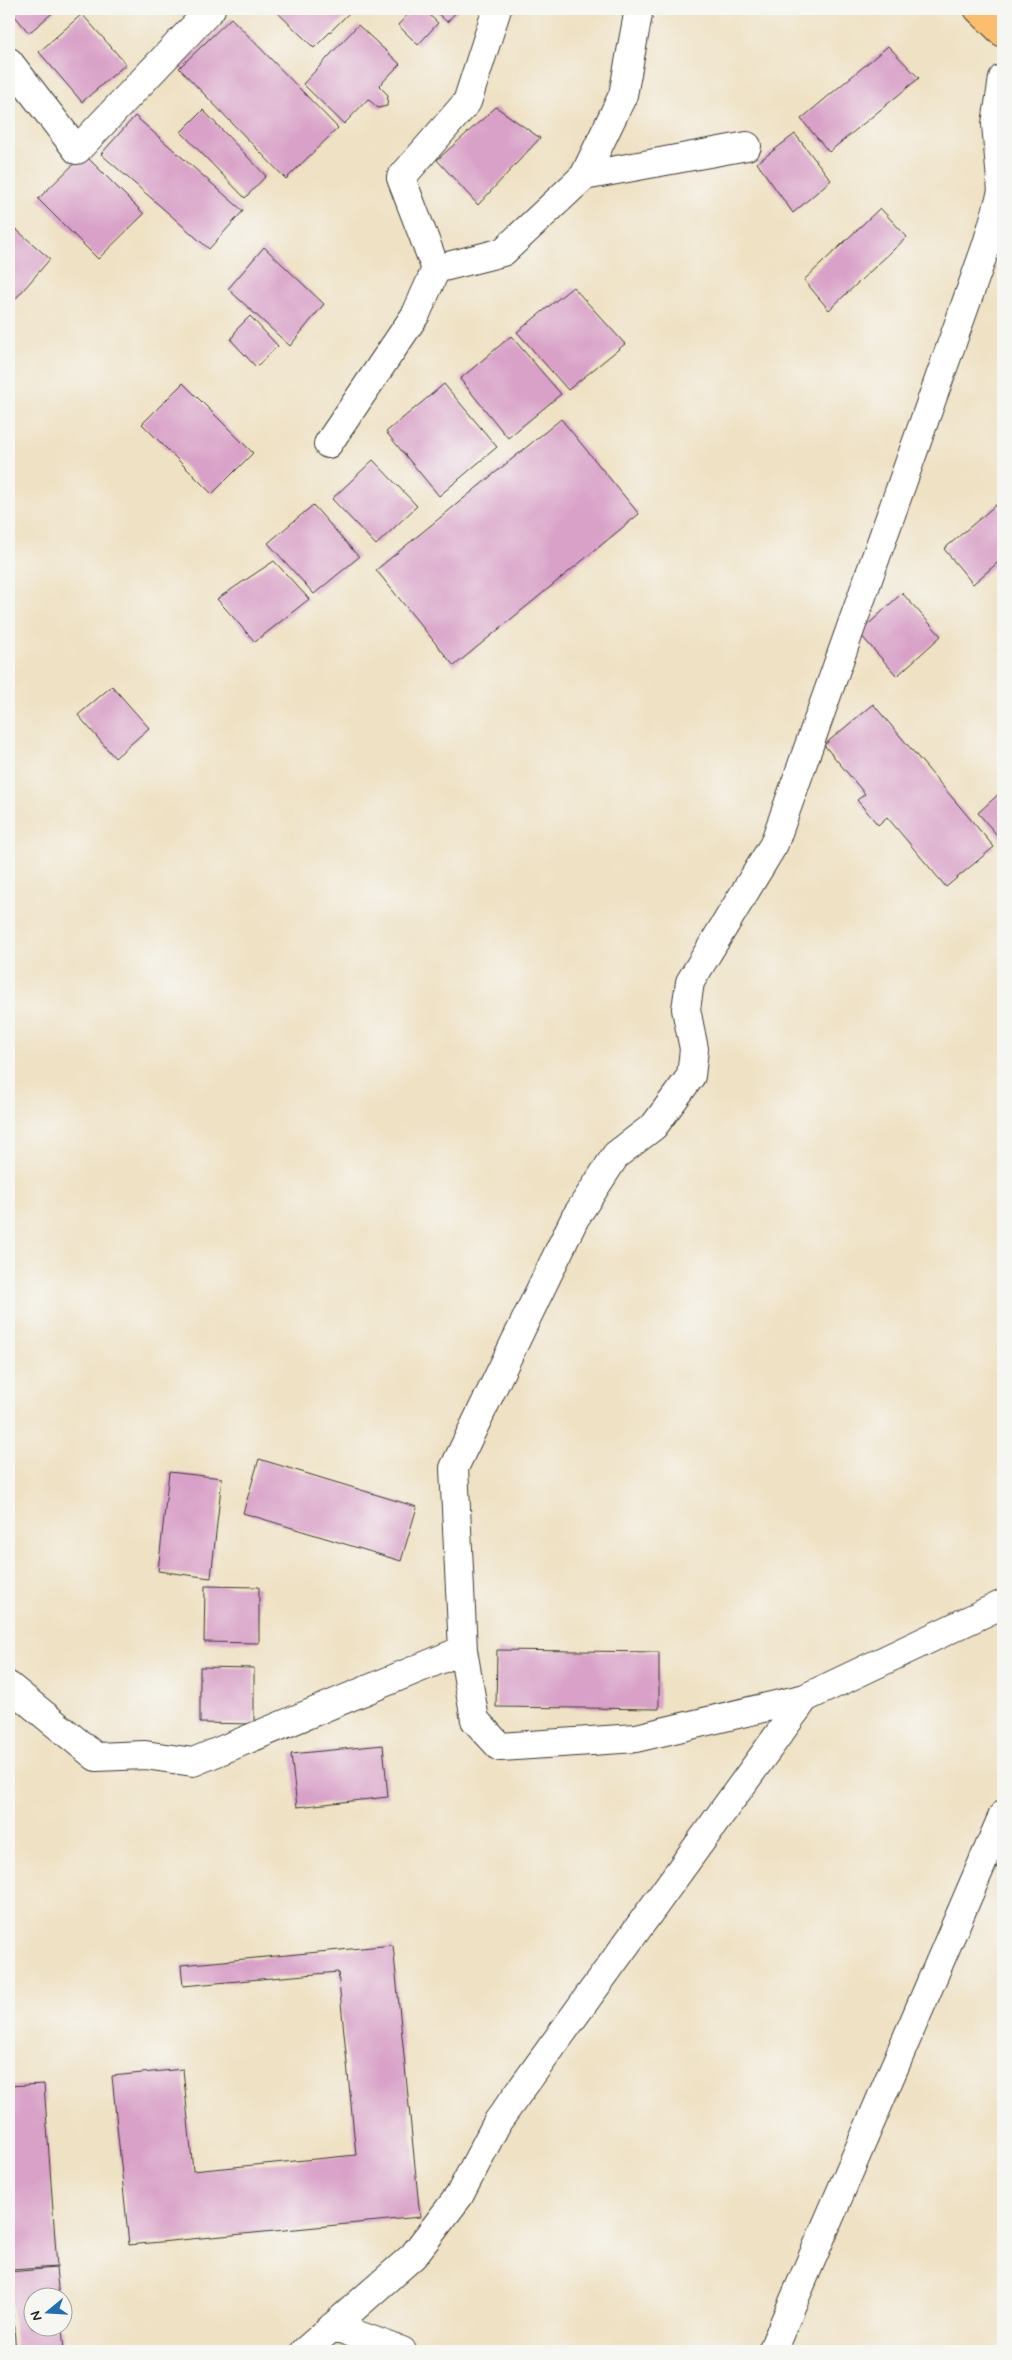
<svg xmlns="http://www.w3.org/2000/svg" width="1012" height="2360" viewBox="0 0 1012 2360" font-family="Mynerve,sans-serif">
<rect width="100%" height="100%" fill="#f6f6f2"/>
<filter id="ink" filterUnits="userSpaceOnUse"><feTurbulence type="fractalNoise" baseFrequency=".02" numOctaves="2"/><feDisplacementMap in="SourceGraphic" scale="10" xChannelSelector="R" yChannelSelector="G"/><feConvolveMatrix kernelMatrix="1 2 1 2 8 2 1 2 1" color-interpolation-filters="sRGB"/></filter>
<filter id="wash" filterUnits="userSpaceOnUse"><feTurbulence type="fractalNoise" baseFrequency=".0096" numOctaves="4" result="noise"/><feDisplacementMap in="SourceGraphic" scale="20" xChannelSelector="R" yChannelSelector="G"/><feGaussianBlur stdDeviation="1.12" result="paint"/><feColorMatrix in="noise" values="0 0 0 0 0 0 0 0 0 0 0 0 0 0 0 0 0 1.4 0 .05"/><feComposite in="paint" operator="in"/></filter>
<g filter="url(#wash)">
<rect width="100%" height="100%" fill="#efe1c3"/>
<g id="blocks">
<path fill="#d9a1c8" d="M9,9H57L29,33Z
M274,9H353L314,48Z
M413,9H423L438,23L418,45L398,25Z
M433,9H459L447,22Z
M82,14L126,64L82,102L39,52Z
M231,18L338,128L286,179L179,68Z
M358,25L400,64L379,86L388,95L387,106L378,108L368,99L344,124L303,84Z
M888,46L919,78L829,152L801,119Z
M496,107L540,138L478,205L437,160Z
M203,110L266,176L245,198L181,132Z
M135,116L243,211L209,249L101,154Z
M795,134L831,180L793,213L757,163Z
M84,154L144,214L98,259L38,199Z
M880,208L907,237L829,310L804,280Z
M10,224L50,259L12,303L9,301V226Z
M264,247L324,304L290,346L228,289Z
M573,287L625,344L568,390L517,332Z
M250,316L278,346L256,367L231,340L237,329Z
M511,336L561,394L508,438L460,379Z
M183,383L253,453L212,494L142,424Z
M444,384L497,447L439,496L386,432Z
M561,419L639,514L454,666L376,570Z
M373,460L417,506L376,545L332,499Z
M997,504L1003,512V558L973,584L944,549Z
M313,505L359,557L314,594L268,543Z
M274,561L309,599L255,642L217,599Z
M902,593L941,636L897,676L859,633Z
M112,686L149,728L115,758L78,715Z
M873,704L994,847L946,887L887,817L878,825L857,800L865,794L824,745Z
M1003,790V842L978,813Z
M259,1459L417,1507L401,1561L243,1513Z
M169,1472L222,1478L211,1578L158,1571Z
M205,1586L259,1587V1643L204,1642Z
M497,1650L659,1652V1709L496,1707Z
M200,1667L254,1668V1724L200,1723Z
M383,1745L388,1797L297,1807L291,1754Z
M393,1945L420,2217L129,2245L112,2076L183,2069L193,2171L356,2155L338,1972L183,1986L181,1965Z
M44,2084L57,2267L9,2270V2086Z
M56,2268L59,2298H32V2328H62L64,2351H16L9,2272Z"/>
</g>
</g>
<g filter="url(#ink)">
<use href="#blocks" fill-opacity="0" stroke="#3c3a35" stroke-width="1"/>
<g fill="none" stroke-linecap="round" stroke-linejoin="round">
<g stroke="#3c3a35" stroke-width="30">
<path id="minor" d="M9,62L77,150L211,9
M584,176L623,95L639,9
M436,269L503,252L584,176L747,146
M328,444L416,314L436,269L401,178L467,102L497,9
M463,1650L454,1468L575,1218L616,1155L654,1126L691,1076L694,1049L686,1009L690,982L774,844L987,244L1002,192L996,124L1003,78
M9,1686L96,1757L145,1755L193,1762L463,1650L475,1720L500,1747L636,1738L805,1698L1003,1604
M333,2326L402,2351
M305,2351L413,2256L459,2196L498,2121L805,1698
M772,2351L1003,1815"/>
</g>
<g stroke="#3c3a35" stroke-width="30">
<path id="primary" d="M978,9L1003,33"/>
</g>
<use href="#minor" stroke="#fff" stroke-width="28"/>
<use href="#primary" stroke="#fbbd6e" stroke-width="28"/>
</g>
</g>
<rect width="1012" height="2360" fill="none" stroke="#f6f6f2" stroke-width="30"/>
<g transform="translate(48 2312) rotate(252)"><circle r="24" fill="#f6f6f2" stroke="#9f9f9c"/>
<path d="M0-4L9 19L0 12L-9 19Z" fill="#1f6fb2"/>
<text y="-8" font-size="14" font-weight="bold" text-anchor="middle" fill="#1c1c1c">N</text>
</g>
</svg>
